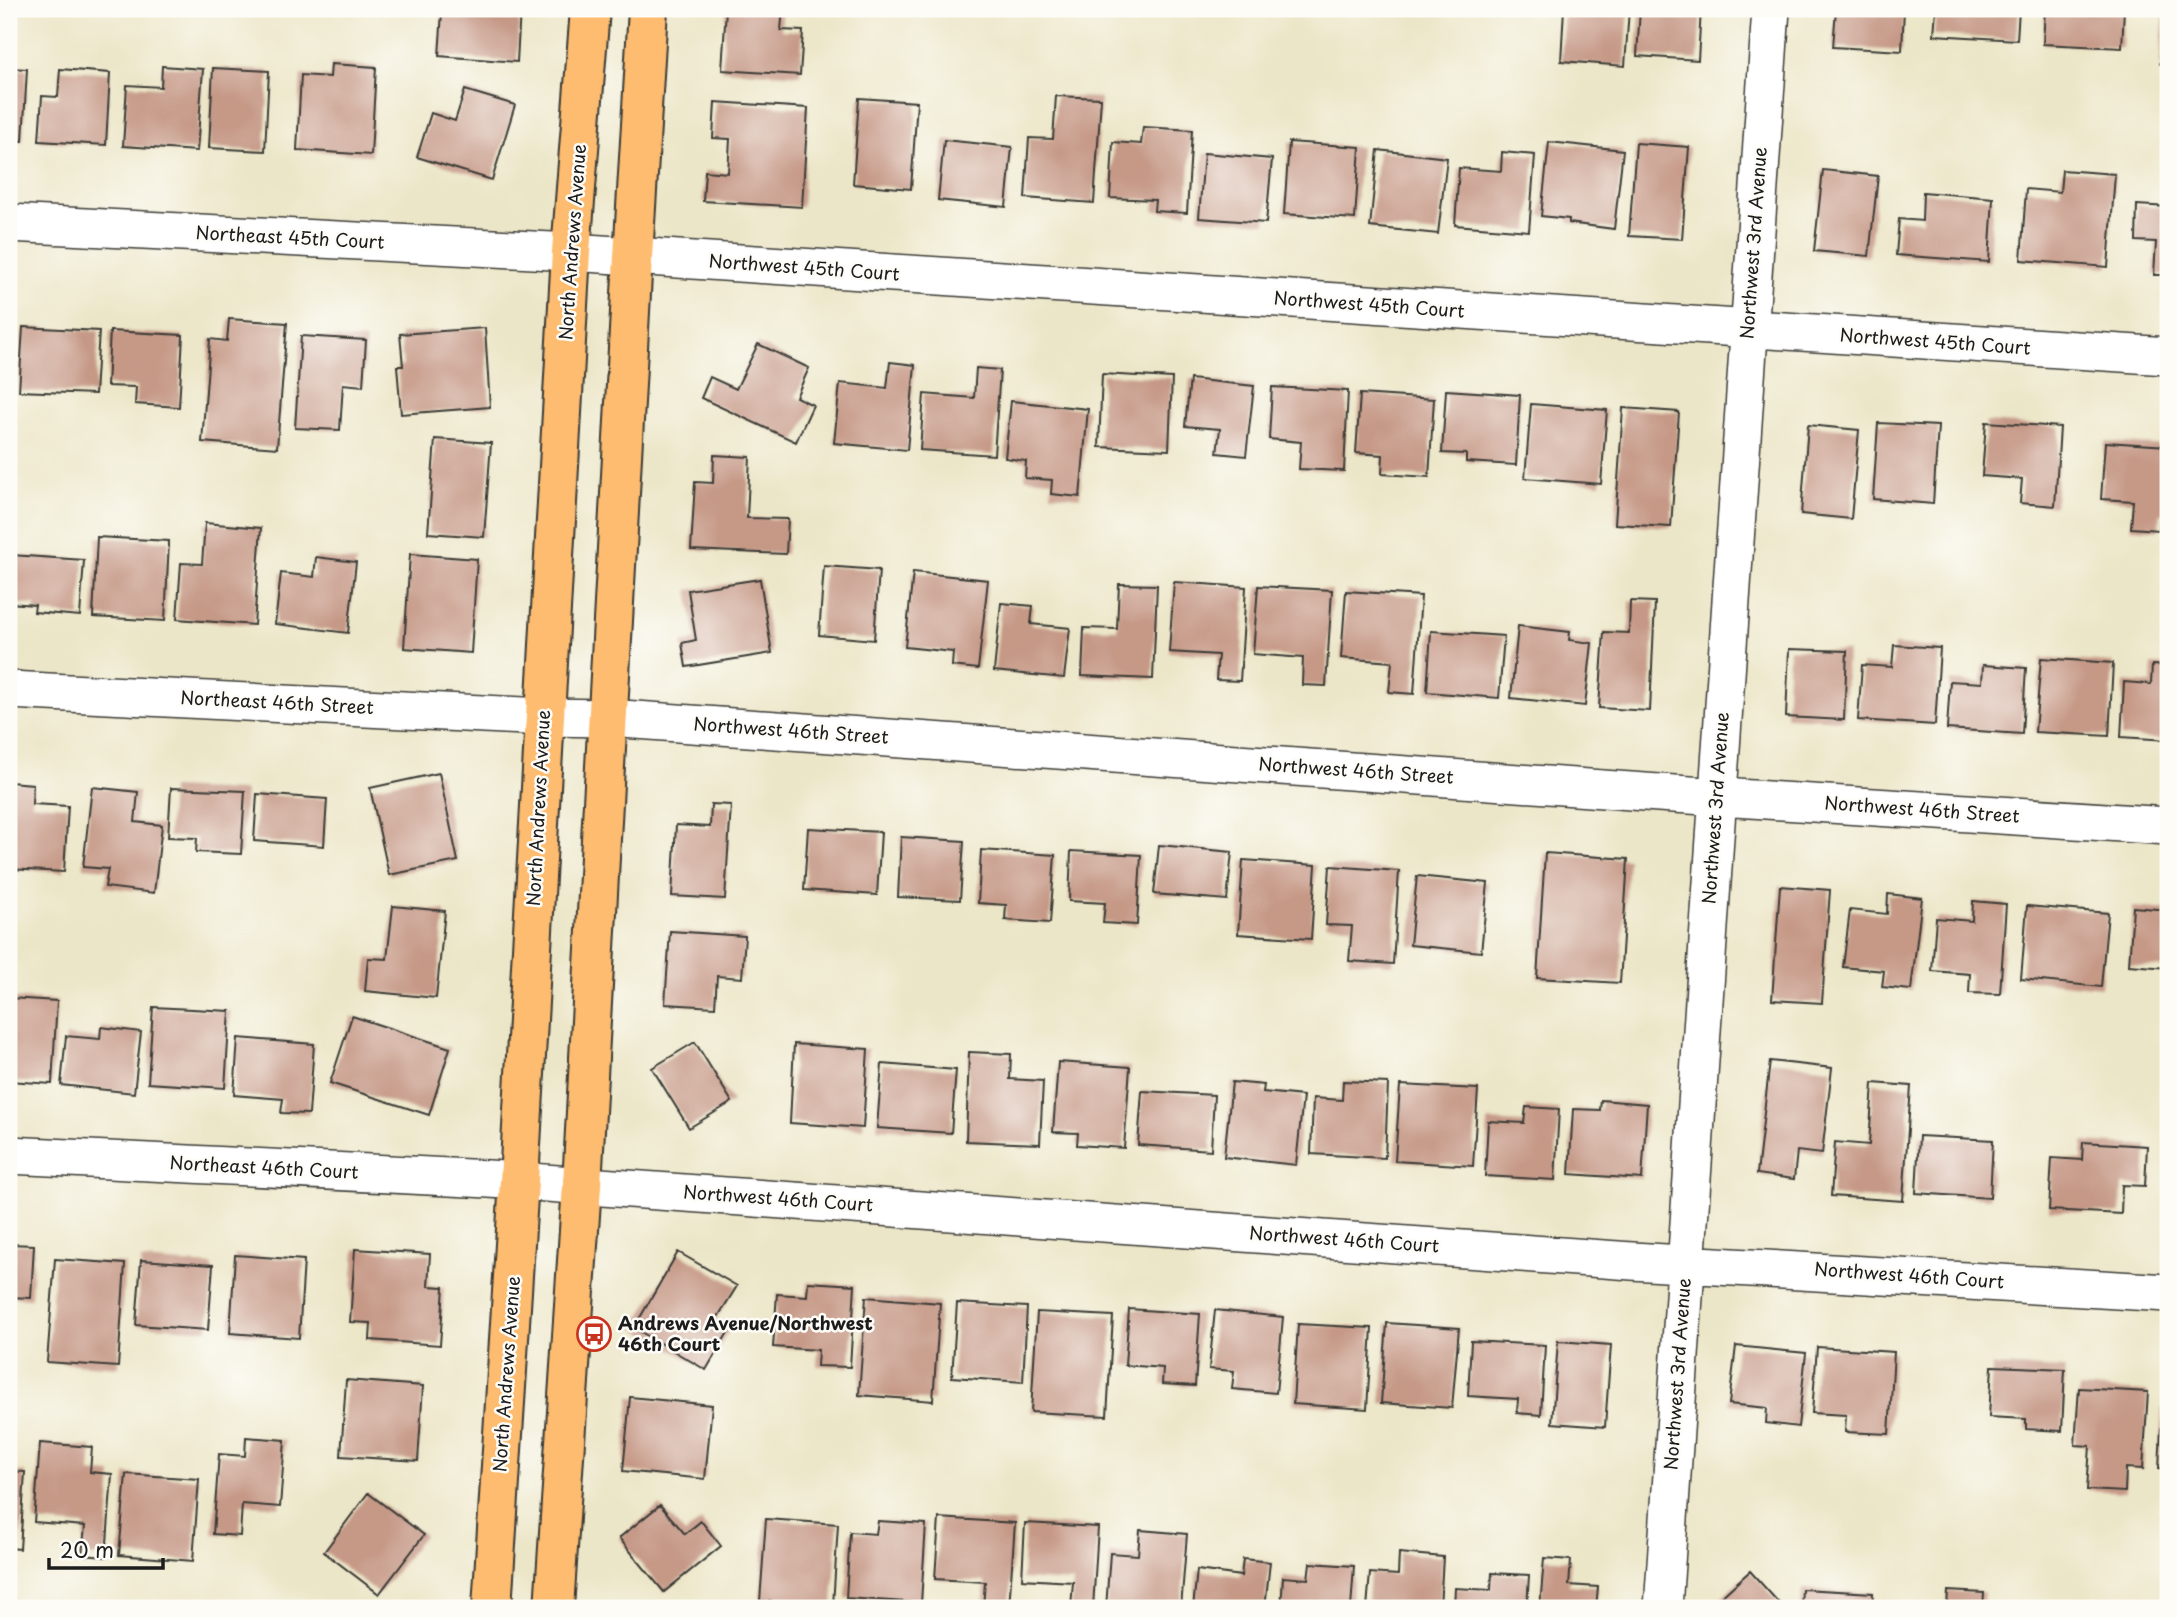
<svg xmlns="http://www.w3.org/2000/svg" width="2177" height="1617" viewBox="0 0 2177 1617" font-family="'Playpen Sans',sans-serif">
<rect width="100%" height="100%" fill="#fdfcf7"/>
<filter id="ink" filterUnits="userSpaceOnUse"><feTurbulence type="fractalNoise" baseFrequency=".0143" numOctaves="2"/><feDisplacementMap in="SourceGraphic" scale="14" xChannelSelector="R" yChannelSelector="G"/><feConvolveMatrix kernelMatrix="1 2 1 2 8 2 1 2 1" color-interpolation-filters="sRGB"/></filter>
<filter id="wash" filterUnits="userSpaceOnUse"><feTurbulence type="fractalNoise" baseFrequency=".00686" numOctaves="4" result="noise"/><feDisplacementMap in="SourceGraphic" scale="28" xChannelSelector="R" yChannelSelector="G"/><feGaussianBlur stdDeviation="1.57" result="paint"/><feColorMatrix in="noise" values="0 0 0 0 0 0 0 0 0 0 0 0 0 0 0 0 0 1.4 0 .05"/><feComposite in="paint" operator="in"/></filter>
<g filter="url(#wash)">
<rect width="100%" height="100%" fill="#ece6c8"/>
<g id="blocks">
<path fill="#c69987" d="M461,9H520L517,62L439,56L442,12L460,14Z
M726,9H783L781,30L803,31L800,75L722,70Z
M1564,9H1629L1625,66L1561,61Z
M1640,9H1701L1698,60L1637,56Z
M1836,9H1904L1902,51L1833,47Z
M1936,9H2019L2017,40L1934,35Z
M2045,9H2124L2122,48L2043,44Z
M2164,9H2168V65L2160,64Z
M331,64L376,67L371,155L297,150L301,75L330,77Z
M162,66L203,69L197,151L123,146L127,85L161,87Z
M9,68L27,69L23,141L9,140Z
M213,68L269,71L265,151L209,148Z
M60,69L110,73L106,145L39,141L42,96L58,97Z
M465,90L515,105L492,180L417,157L431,113L455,121Z
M1056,96L1101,98L1094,203L1025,198L1029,138L1053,139Z
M859,98L917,102L911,189L853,184Z
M715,102L808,108L802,207L703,201L705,171L728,173L730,139L713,138Z
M1143,127L1192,130L1187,213L1154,211L1155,200L1110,198L1113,142L1141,144Z
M944,140L1012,147L1006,207L938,200Z
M1289,142L1360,147L1355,219L1284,214Z
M1549,142L1623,150L1614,229L1569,223V219L1541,216Z
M1636,143L1689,147L1682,239L1629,236Z
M1378,150L1447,158L1438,234L1370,227Z
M1502,152L1535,155L1529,231L1455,225L1459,168L1501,171Z
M1204,153L1272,159L1266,223L1199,218Z
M1823,170L1878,176L1869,256L1814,251Z
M2062,170L2115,174L2108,267L2021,260L2026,189L2060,192Z
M1923,192L1993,198L1989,262L1896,255L1899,219L1922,221Z
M2137,205L2168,207V275H2154L2156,242L2136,241Z
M229,319L287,323L277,448L202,442L210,339L227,341Z
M23,327L99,331L95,394L19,391Z
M485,328L490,407L401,414L397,366H403L400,334Z
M110,331L183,335L179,407L135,404L136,387L107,386Z
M301,336L366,340L363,386L343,384L340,430L295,428Z
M758,344L809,368L796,397L813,405L796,442L701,398L710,377L736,389Z
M890,362L915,365L907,450L834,443L840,383L887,388Z
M976,368L1000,370L994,455L920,450L924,394L974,398Z
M1102,374L1172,378L1169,450L1099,447Z
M1190,379L1254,386L1246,456L1217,453L1220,429L1185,426Z
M1272,387L1348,391L1344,471L1299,469L1301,442L1269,439Z
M1446,390L1520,395L1516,465L1466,462V454L1442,453Z
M1360,394L1434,399L1429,477L1382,474L1383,455L1356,453Z
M1011,401L1088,409L1080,497L1051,494L1052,480L1025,478L1026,461L1005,458Z
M1531,404L1607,410L1601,484L1525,478Z
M1623,408L1679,412L1671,527L1615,524Z
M1986,422L2060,427L2055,506L2020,503L2022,479L1982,476Z
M1878,423L1938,426L1933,504L1873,499Z
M1808,425L1859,430L1851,519L1801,514Z
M435,439L491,443L484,537L428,533Z
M2105,442L2168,446V514H2160L2159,530L2131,528L2133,501L2101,499Z
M714,455L750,457L747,518L788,519L786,554L691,550L695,482L713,483Z
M205,523L261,528L254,625L177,619L181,563L202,564Z
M97,537L169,541L165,621L93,617Z
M410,554L477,559L471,653L404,648Z
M11,555L84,560L80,616L34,612L35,605L9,603Z
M316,557L356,562L348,633L275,624L281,573L314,577Z
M824,566L879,570L874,640L819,635Z
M913,572L988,580L978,669L952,666L953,652L905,647Z
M760,579L772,653L686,667L682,643L696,640L688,590Z
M1174,582L1246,587L1240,681L1216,680L1218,655L1169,652Z
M1119,584L1157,585L1153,679L1082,676L1084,628L1117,629Z
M1258,586L1332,590L1326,686L1302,685L1303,658L1253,654Z
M1346,591L1421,596L1414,694L1389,692L1392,662L1341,658Z
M1630,601L1655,602L1650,711L1599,708L1604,632L1629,633Z
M1001,603L1033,606L1031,624L1070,628L1064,678L994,671Z
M1518,626L1570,632L1569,640L1592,643L1585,706L1511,698Z
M1431,631L1504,636L1499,698L1427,692Z
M1894,645L1940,648L1935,725L1858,720L1862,665L1892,667Z
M1789,649L1847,651L1844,720L1786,717Z
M2041,658L2113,663L2109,736L2035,732Z
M1983,665L2026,668L2022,734L1947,729L1950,681L1982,683Z
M2152,665L2168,666V740L2121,737L2124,682L2151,684Z
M439,773L458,861L389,875L370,788Z
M9,782L33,784L32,804L68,806L64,872L9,869Z
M92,787L138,792L135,822L162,825L154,893L105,887L108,869L83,867Z
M171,788L245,791L241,854L196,852L197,838L168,837Z
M257,794L327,799L324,846L254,841Z
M711,804L731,805L725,899L672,896L676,825L710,827Z
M808,828L881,832L877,895L804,890Z
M901,837L964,841L960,900L898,897Z
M1159,845L1232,852L1227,900L1154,894Z
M981,850L1055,855L1050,923L1005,920L1006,905L978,903Z
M1071,851L1141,855L1137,925L1103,923L1105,903L1069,901Z
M1545,853L1628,859L1620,983L1537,978Z
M1243,860L1316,865L1311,939L1238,934Z
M1330,866L1399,871L1393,964L1349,961L1352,926L1326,925Z
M1417,876L1488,883L1481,952L1410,945Z
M1780,886L1830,890L1822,1003L1772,1000Z
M1888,894L1922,898L1911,990L1882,987L1884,971L1843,967L1850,910L1887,914Z
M1973,901L2006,904L2000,994L1969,993L1970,974L1932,971L1936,918L1972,921Z
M393,906L445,911L436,998L365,991L368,958L387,959Z
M2027,906L2108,913L2101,987L2021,979Z
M2133,907L2168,910V968L2129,965Z
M670,931L745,936L742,978L717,976L715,1007L665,1004Z
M9,998L57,1001L52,1084L9,1081Z
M153,1007L230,1011L225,1088L148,1083Z
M352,1016L450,1048L429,1115L330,1083Z
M101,1027L141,1032L134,1093L61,1085L66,1036L100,1039Z
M238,1038L314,1044L309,1114L281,1113L283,1099L234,1095Z
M695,1042L732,1102L689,1128L652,1068Z
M794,1044L868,1049L863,1128L790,1123Z
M969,1052L1011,1054L1010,1079L1043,1081L1040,1144L966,1141Z
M1770,1061L1832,1068L1822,1154L1797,1151L1794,1179L1757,1174Z
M1058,1062L1130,1067L1124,1148L1077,1145L1078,1133L1053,1132Z
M882,1064L956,1070L951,1133L877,1128Z
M1343,1081L1388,1083L1385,1158L1311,1154L1313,1098L1342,1100Z
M1232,1082L1264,1085L1263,1092L1303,1096L1296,1165L1224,1157Z
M1873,1083L1911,1086L1903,1201L1831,1196L1835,1142L1869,1145Z
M1400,1085L1478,1089L1473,1166L1395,1161Z
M1142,1091L1214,1095L1211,1150L1138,1145Z
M1601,1100L1647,1104L1642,1179L1569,1174L1573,1109L1600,1110Z
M1526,1107L1559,1109L1555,1180L1485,1176L1488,1121L1524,1123Z
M1919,1136L1993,1140L1990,1198L1916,1193Z
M2083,1142L2147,1146L2145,1186L2122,1185L2121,1214L2049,1210L2052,1158L2082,1160Z
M9,1244L34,1245L31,1298L9,1297Z
M355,1249L430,1254L428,1286L444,1287L440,1345L370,1340L371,1323L350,1322Z
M678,1252L737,1286L716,1320L730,1329L706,1370L634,1328Z
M235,1255L304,1260L299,1338L230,1333Z
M55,1259L125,1264L118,1367L47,1362Z
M141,1260L213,1265L208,1330L136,1325Z
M808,1282L855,1285L850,1367L817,1366L818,1350L773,1347L777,1294L807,1296Z
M866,1297L940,1303L933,1401L859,1395Z
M957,1303L1027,1307L1023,1382L952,1377Z
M1129,1309L1200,1314L1195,1386L1162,1384L1163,1368L1125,1365Z
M1215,1310L1283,1317L1276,1393L1232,1389L1234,1371L1209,1369Z
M1037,1312L1113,1316L1107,1416L1031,1412Z
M1387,1323L1459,1328L1452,1408L1381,1403Z
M1298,1324L1372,1328L1367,1409L1293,1404Z
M1471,1341L1545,1345L1541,1415L1517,1413L1518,1399L1468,1396Z
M1558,1341L1611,1345L1605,1427L1552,1423Z
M1736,1346L1806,1353L1798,1427L1766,1423L1767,1408L1729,1404Z
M1817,1347L1894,1352L1889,1434L1845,1432L1846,1415L1812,1413Z
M1992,1366L2065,1369L2062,1431L2026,1429V1419L1989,1417Z
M346,1380L423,1386L418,1461L341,1456Z
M2079,1388L2148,1392L2143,1469L2126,1468L2125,1492L2087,1490L2090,1446L2075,1445Z
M630,1397L712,1405L705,1479L623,1471Z
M2162,1408H2168V1469L2159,1468Z
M246,1437L285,1440L280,1507L242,1504L240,1536L213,1534L219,1454L245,1456Z
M40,1443L92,1447L90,1472L112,1474L106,1557L82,1555L85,1526L34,1522Z
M9,1471L25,1472L20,1549L9,1548Z
M126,1474L199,1479L193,1561L119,1555Z
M368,1493L424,1535L379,1594L324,1552Z
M660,1505L685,1534L701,1521L721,1546L664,1592L619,1538Z
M939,1518L1015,1523L1009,1608L983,1607L985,1582L935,1579Z
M766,1519L838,1524L833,1606L760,1601Z
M878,1521L926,1524L921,1603L846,1598L850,1532L876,1534Z
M1025,1523L1098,1527L1093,1608H1071L1073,1582L1022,1579Z
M1140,1530L1187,1534L1181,1608H1106L1110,1553L1138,1555Z
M1399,1553L1443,1557L1440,1608H1367L1370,1573L1398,1575Z
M1544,1558L1571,1560L1569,1585L1598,1587L1596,1608H1540Z
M1243,1559L1270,1562L1265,1608H1193L1197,1570L1241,1576Z
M1310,1563L1354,1566L1351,1608H1281L1283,1577L1308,1579Z
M1750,1571L1779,1603L1773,1608H1709Z
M1492,1573L1529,1575L1527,1608H1454L1455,1588L1491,1590Z
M1802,1589L1873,1593L1872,1608H1801Z
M1948,1591L1984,1593L1983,1608H1947Z"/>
</g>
</g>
<g filter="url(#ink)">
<use href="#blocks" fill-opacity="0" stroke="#3b3a36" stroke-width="2"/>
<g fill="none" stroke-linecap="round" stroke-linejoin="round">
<g stroke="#3b3a36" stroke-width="40">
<path id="minor" d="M9,223L571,252L2168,356
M9,690L544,717L608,718L1659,793L2168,826
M9,1155L489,1179L1632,1261L2168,1293
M1663,1608L1771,9"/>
</g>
<g stroke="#3b3a36" stroke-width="42">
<path id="major" d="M492,1608L519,1181L571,252L590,9
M554,1608L582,1185L633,257L648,9"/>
</g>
<use href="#minor" stroke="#fff" stroke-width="37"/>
<use href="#major" stroke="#fdbc70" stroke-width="38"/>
</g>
</g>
<defs>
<g id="bus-ring" transform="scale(1.75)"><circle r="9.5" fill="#fdfcf7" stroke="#c8321e" stroke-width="1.5"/><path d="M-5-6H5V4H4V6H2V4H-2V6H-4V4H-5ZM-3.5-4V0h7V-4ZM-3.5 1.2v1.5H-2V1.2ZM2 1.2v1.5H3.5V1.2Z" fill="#c8321e"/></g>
</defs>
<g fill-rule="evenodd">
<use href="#bus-ring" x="594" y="1334"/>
</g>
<g text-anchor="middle" stroke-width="5" stroke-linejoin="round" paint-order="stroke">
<g font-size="18" fill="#1c1c1c" stroke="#fdfcf7">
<text transform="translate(290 238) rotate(3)" y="6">Northeast 45th Court</text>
<text transform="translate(573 242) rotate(-86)" y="6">North Andrews Avenue</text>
<text transform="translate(1754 243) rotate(-86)" y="6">Northwest 3rd Avenue</text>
<text transform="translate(804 268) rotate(4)" y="6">Northwest 45th Court</text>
<text transform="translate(1369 305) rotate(4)" y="6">Northwest 45th Court</text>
<text transform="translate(1935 342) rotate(4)" y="6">Northwest 45th Court</text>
<text transform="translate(277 703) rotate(3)" y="6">Northeast 46th Street</text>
<text transform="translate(791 731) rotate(4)" y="6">Northwest 46th Street</text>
<text transform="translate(1356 771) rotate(4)" y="6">Northwest 46th Street</text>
<text transform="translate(539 808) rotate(-87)" y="6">North Andrews Avenue</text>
<text transform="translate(1716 808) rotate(-86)" y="6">Northwest 3rd Avenue</text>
<text transform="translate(1922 810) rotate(4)" y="6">Northwest 46th Street</text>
<text transform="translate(264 1168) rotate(3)" y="6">Northeast 46th Court</text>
<text transform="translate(778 1199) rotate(4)" y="6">Northwest 46th Court</text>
<text transform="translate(1344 1240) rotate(4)" y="6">Northwest 46th Court</text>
<text transform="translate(1909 1276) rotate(4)" y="6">Northwest 46th Court</text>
<text transform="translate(507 1374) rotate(-86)" y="6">North Andrews Avenue</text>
<text transform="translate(1678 1374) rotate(-86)" y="6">Northwest 3rd Avenue</text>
</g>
<g font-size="18" font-weight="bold" fill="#1c1c1c" stroke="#fdfcf7" text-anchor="start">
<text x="618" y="1330">Andrews Avenue/Northwest<tspan x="618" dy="21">46th Court</tspan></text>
</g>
</g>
<rect width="2177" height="1617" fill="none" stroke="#fdfcf7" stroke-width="35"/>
<path d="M49 1558v10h114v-10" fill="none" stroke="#1c1c1c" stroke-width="3.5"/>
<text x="60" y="1558" font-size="21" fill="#1c1c1c" stroke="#fdfcf7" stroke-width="5" paint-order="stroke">20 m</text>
</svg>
